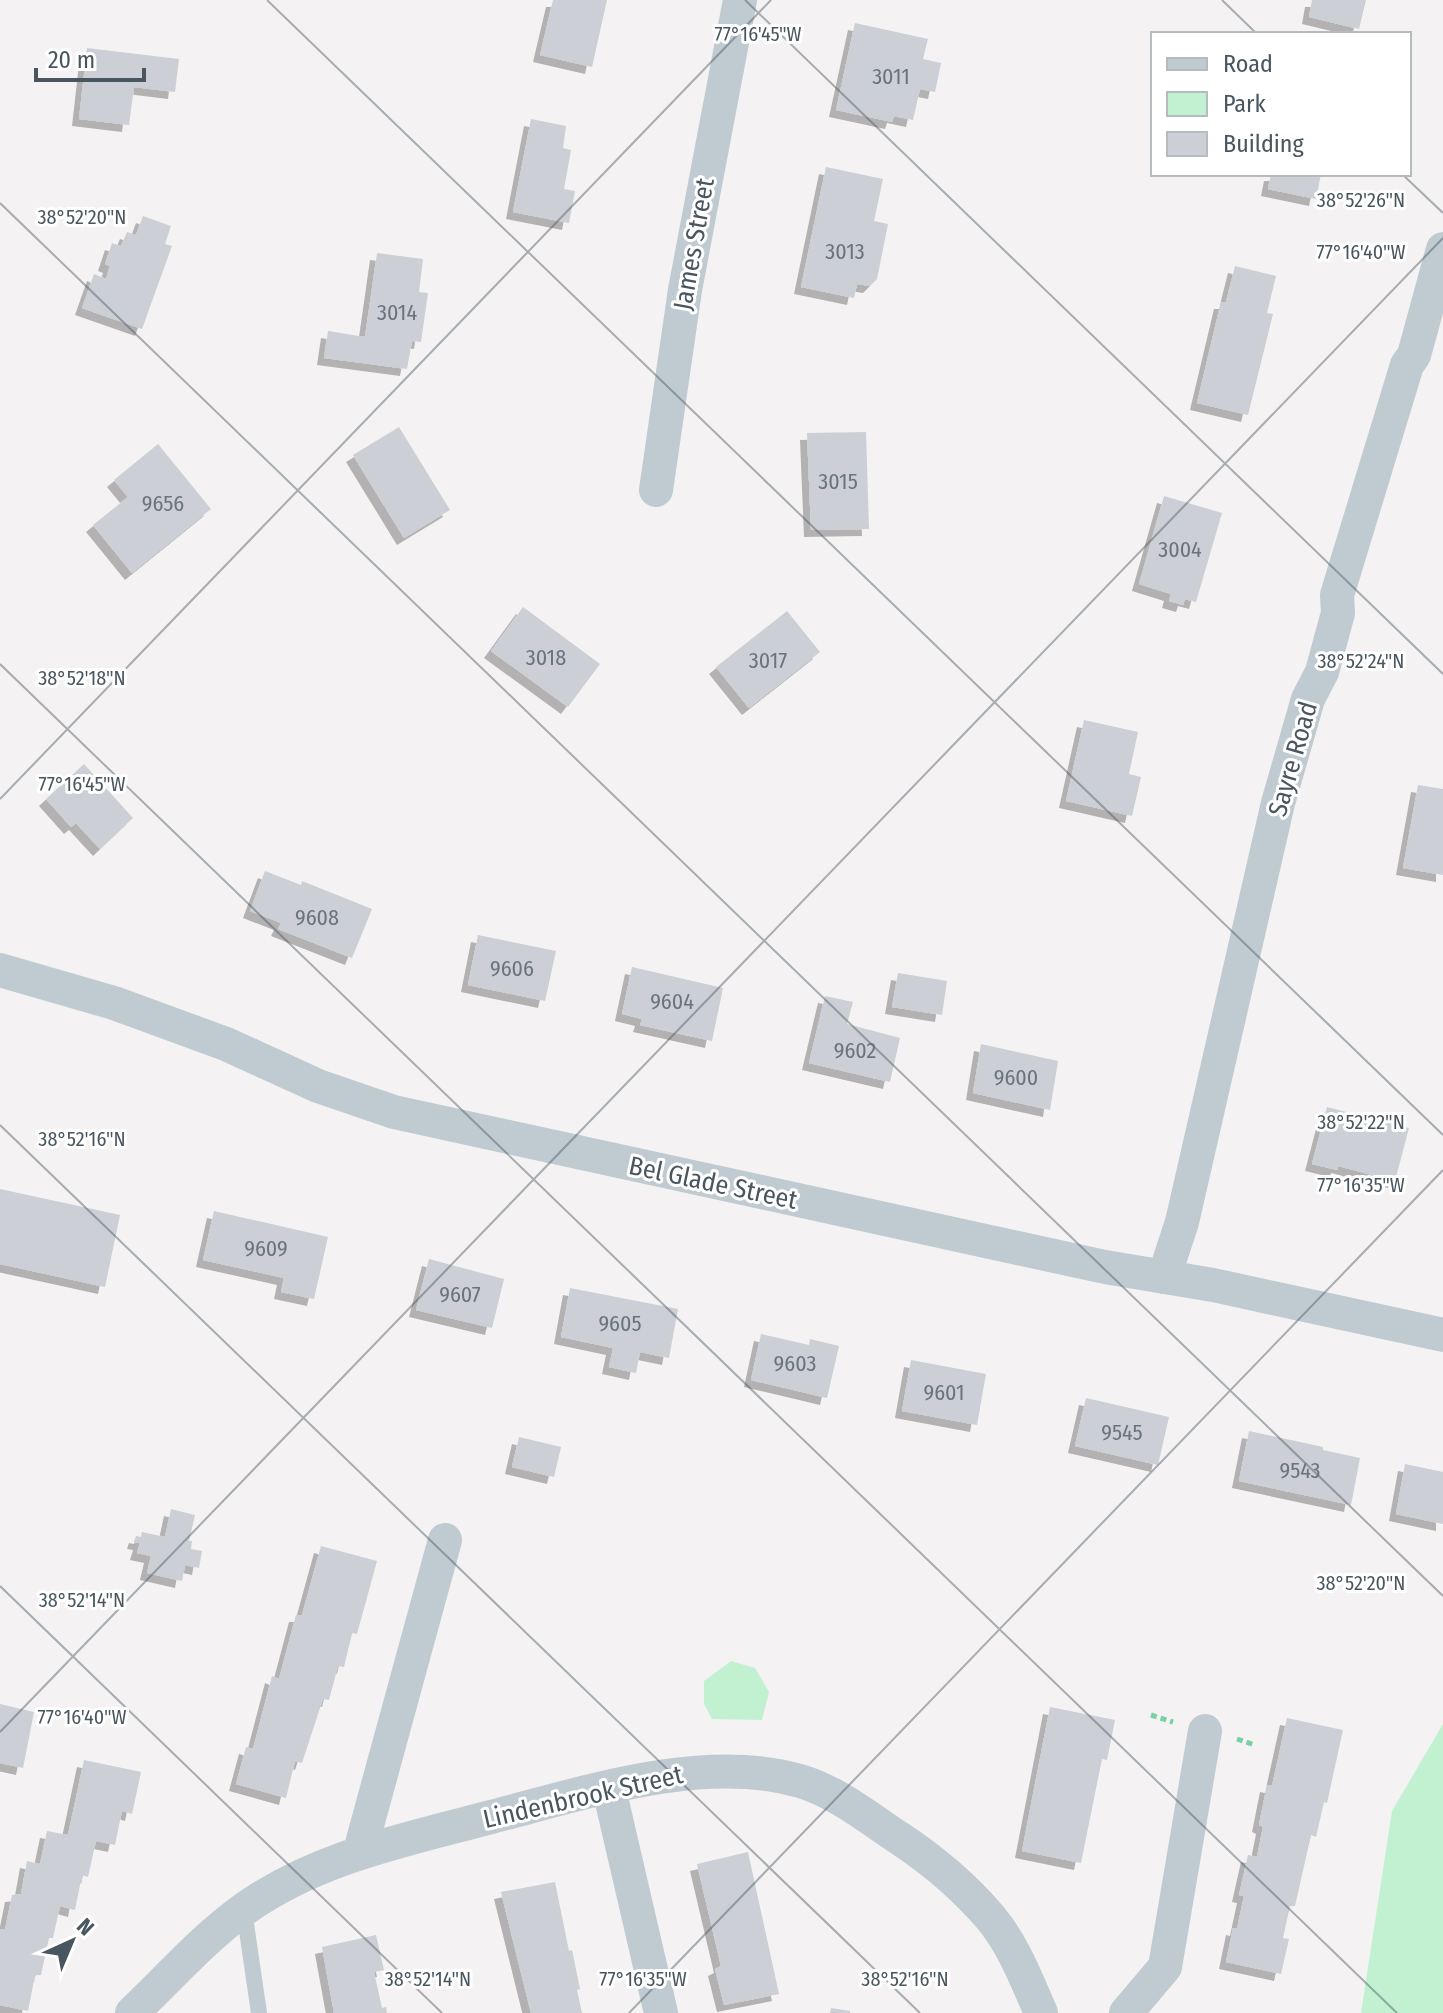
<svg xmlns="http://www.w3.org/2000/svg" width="1443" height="2013" viewBox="0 0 1443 2013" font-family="'Fira Sans Condensed',sans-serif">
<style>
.green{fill:#c2f1d2}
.building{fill:#cccfd5;filter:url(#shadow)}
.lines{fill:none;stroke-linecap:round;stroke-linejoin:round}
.path{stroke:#79d0a2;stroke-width:5;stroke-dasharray:6 4;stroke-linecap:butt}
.service{stroke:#c0cad1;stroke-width:16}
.minor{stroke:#c0cad1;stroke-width:34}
.ticks{fill:none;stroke:#495660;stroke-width:2;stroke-opacity:0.45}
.labels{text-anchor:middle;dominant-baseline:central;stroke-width:6;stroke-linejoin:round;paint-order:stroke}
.number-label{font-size:22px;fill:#6a747d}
.street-label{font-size:26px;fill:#495660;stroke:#fff}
.ticks-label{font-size:20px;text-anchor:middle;fill:#495660;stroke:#fff;stroke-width:6;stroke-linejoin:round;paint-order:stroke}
</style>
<defs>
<filter id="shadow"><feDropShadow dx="-7" dy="7" stdDeviation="0" flood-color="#0004"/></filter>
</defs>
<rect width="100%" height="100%" fill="#f4f2f2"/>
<!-- green -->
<path class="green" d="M731,1661L755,1668L769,1692L762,1720L712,1719L704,1704V1681Z
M1443,1724V2013H1361L1392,1811Z"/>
<!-- building -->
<path class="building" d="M553,0H607L592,67L540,55Z
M1312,0H1366L1359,29L1309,17Z
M855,23L928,39L923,59L941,63L935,92L920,89L913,120L894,116L892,122L836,110Z
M87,48L179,59L175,92L134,87L129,125L79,119Z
M531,119L566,126L563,148L571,150L564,189L575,191L569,223L513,212Z
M826,167L883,179L874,221L888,224L877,279L870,286L857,284L854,298L801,287Z
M1271,174H1321L1316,199L1268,189Z
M143,216L171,226L165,244L172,246L142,329L82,308L94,274L106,279L110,266L105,264L112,243L121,246L127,232L136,235Z
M377,253L423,259L419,292L428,293L421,342L412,341L407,369L324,358L328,331L365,337Z
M1235,266L1276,276L1267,313L1273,314L1248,415L1197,403L1221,302H1226Z
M399,427L450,510L404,538L353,455Z
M866,432L869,529L811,530L807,433Z
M158,444L211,509L132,573L93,525L128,497L114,480Z
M1164,496L1222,513L1196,602L1185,599L1183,605L1169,601L1171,594L1139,584Z
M523,607L600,664L568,707L491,651Z
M787,611L820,652L749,708L716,667Z
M1084,720L1138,732L1129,774L1141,777L1132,816L1066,801Z
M84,764L133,818L100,849L76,823L71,827L46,799Z
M1418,785L1443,789V875L1403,868Z
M265,871L301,885L302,881L372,909L352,958L278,929L281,923L250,911Z
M478,935L556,951L545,1001L468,985Z
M632,967L723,988L712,1041L640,1025L642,1019L622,1014Z
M898,973L947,981L942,1015L892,1007Z
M825,996L853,1002L847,1024L900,1038L890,1082L809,1063Z
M981,1044L1058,1061L1050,1110L973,1093Z
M1327,1107L1409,1128L1395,1181L1338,1166L1337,1170L1312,1164Z
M0,1189L120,1215L105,1287L0,1264Z
M214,1211L328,1237L314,1299L281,1292L284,1278L203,1260Z
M429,1259L504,1279L492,1328L416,1310Z
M570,1288L678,1309L669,1358L640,1352L636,1373L609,1367L613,1348L561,1337Z
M761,1334L809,1345L810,1339L839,1346L827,1398L751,1380Z
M911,1360L986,1374L977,1425L902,1411Z
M1086,1398L1169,1417L1158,1465L1075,1446Z
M1249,1431L1323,1447V1450L1360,1458L1351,1505L1239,1481Z
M519,1437L561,1447L554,1477L512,1467Z
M1405,1464L1443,1472V1524L1396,1514Z
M171,1509L195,1515L189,1541H192L191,1549L202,1551L199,1568L185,1565L182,1581L147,1573L151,1556L137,1553L140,1543L134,1542L136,1536L141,1537L142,1532L165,1537Z
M321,1546L377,1561L357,1634L352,1633L344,1667L338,1666L329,1700L323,1699L302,1763L295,1761L286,1798L236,1784L246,1747L253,1749L272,1676L279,1679L296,1615H302Z
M0,1704L34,1712L23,1768L0,1763Z
M1050,1707L1115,1720L1107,1760L1102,1759L1081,1863L1022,1851Z
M1287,1718L1343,1730L1327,1803L1324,1802L1316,1837L1311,1835L1295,1906H1290L1283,1938L1289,1939L1281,1974L1226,1962L1233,1928L1237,1929L1244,1896L1239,1895L1248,1855L1257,1857L1263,1827L1259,1825L1267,1785L1272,1786Z
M84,1760L141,1772L132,1814L122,1811L115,1845L96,1841L88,1877L82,1875L75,1910L60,1906L53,1938H49L41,1975H35L28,2011L0,2005V1929L5,1930L12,1895L21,1894L27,1861L40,1864L47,1831L68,1835Z
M748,1852L779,1994L724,2005L715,1969L721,1966L697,1864Z
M555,1882L569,1951L572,1950L580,1989L577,1990L582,2013H531L501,1892Z
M376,1935L384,1970L374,1972L382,2008L386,2007L387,2013H334L322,1947Z
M831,2008L850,2011V2013H830Z"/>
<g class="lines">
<!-- path -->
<path class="path" d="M1151,1715L1173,1722
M1237,1739L1255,1745"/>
<!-- service -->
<path class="service" d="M244,1910L259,2013"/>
<!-- minor -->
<path class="minor" d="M656,490L685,290L740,0
M0,970L114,1003L226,1044L318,1086L394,1112L1105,1267L1213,1285L1443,1335
M1164,1277L1182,1222L1278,803L1308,699L1322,672L1338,613L1337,595L1407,365L1414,355L1443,249
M609,1789L661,2013
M360,1851L445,1540
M132,2013C168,1979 203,1939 243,1910C317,1857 405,1840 491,1817C585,1793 703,1753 800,1781C837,1792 867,1817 899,1838C931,1859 965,1888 990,1917C1013,1944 1027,1981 1041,2013
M1126,2013L1165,1967L1205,1731"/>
</g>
<!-- ticks -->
<path class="ticks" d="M267,0L1443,1135M745,0L1443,674M1222,0L1257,34M1402,174L1443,213M0,203L1443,1596M0,664L1397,2013M0,799L771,0M0,1125L920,2013M0,1586L442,2013M0,1732L1443,238M629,2013L1443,1170"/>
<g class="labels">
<!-- number labels -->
<g class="number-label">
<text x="891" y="76">3011</text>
<text x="845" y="251">3013</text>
<text x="397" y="312">3014</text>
<text x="838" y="481">3015</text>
<text x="163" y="503">9656</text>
<text x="1180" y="549">3004</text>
<text x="546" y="657">3018</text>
<text x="768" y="660">3017</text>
<text x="317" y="917">9608</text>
<text x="512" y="968">9606</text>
<text x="672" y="1001">9604</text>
<text x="855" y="1050">9602</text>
<text x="1016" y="1077">9600</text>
<text x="266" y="1248">9609</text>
<text x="460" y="1294">9607</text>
<text x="620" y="1323">9605</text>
<text x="795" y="1363">9603</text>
<text x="944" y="1392">9601</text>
<text x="1122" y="1432">9545</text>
<text x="1300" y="1470">9543</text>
</g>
<!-- street labels -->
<g class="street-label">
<text transform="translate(694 244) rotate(-80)">James Street</text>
<text transform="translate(1293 759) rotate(-74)">Sayre Road</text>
<text transform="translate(713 1183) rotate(12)">Bel Glade Street</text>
<text transform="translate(583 1797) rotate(-13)">Lindenbrook Street</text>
</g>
</g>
<g class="ticks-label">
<text x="758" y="41">77°16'45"W</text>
<text x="1361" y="207">38°52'26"N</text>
<text x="82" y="224">38°52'20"N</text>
<text x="1361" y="259">77°16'40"W</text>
<text x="1361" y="668">38°52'24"N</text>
<text x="82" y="685">38°52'18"N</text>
<text x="82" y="791">77°16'45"W</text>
<text x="1361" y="1129">38°52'22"N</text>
<text x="82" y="1146">38°52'16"N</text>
<text x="1361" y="1192">77°16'35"W</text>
<text x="1361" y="1590">38°52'20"N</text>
<text x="82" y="1607">38°52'14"N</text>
<text x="82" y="1724">77°16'40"W</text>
<text x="643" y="1986">77°16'35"W</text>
<text x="428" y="1986">38°52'14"N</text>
<text x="905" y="1986">38°52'16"N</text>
</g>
<!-- legend -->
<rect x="1151" y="32" width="260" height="144" fill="#ffffff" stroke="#b6bbbf" stroke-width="2"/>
<rect x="1167" y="58" width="40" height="12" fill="#c0cad1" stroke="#b6bbbf" stroke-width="2"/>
<text x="1223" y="72" font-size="24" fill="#495660">Road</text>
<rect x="1167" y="92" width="40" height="24" fill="#c2f1d2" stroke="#b6bbbf" stroke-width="2"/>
<text x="1223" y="112" font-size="24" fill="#495660">Park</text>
<rect x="1167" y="132" width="40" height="24" fill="#cccfd5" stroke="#b6bbbf" stroke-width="2"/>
<text x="1223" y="152" font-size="24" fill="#495660">Building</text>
<!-- north arrow -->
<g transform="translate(72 1941) rotate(44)" stroke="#ffffff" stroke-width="6" paint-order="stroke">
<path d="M0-6L14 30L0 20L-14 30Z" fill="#495660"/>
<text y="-12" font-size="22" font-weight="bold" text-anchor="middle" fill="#495660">N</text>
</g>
<!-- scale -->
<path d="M36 68v12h108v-12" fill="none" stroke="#495660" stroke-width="4"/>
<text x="48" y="68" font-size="24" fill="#495660" stroke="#ffffff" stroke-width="6" paint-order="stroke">20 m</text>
</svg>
